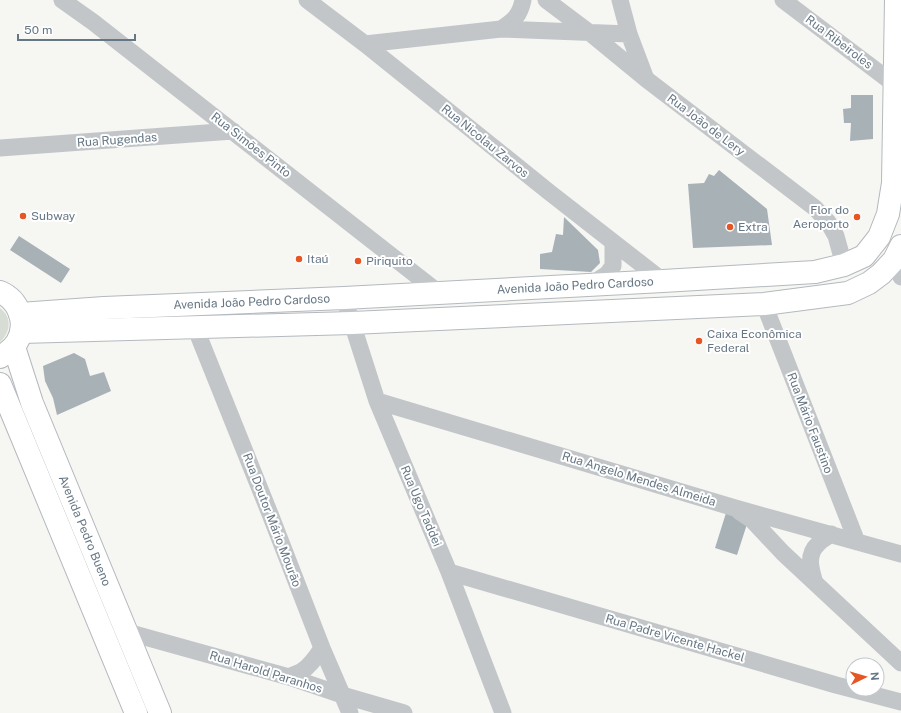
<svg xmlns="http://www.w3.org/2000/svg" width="901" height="713" viewBox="0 0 901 713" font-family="'Public Sans',sans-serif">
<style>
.green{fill:#d7ddd4}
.building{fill:#a8b1b6}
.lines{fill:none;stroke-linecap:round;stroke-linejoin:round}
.secondary-casing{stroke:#b4b9be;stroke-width:24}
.minor{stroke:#c2c6c9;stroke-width:17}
.secondary{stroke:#fff;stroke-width:22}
.poi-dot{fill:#e55624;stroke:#fff;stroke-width:1.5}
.labels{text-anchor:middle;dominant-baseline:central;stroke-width:4;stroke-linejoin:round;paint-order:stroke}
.street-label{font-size:12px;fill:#657684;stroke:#fff}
.poi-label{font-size:12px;fill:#657684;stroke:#fff;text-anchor:start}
</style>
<rect width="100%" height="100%" fill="#f6f6f3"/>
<!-- green -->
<path class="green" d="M0,308C12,317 11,332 0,342Z"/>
<!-- building -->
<path class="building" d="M851,95H873V139L850,141L851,123H844L843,109L851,108Z
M719,170L767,209L772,245L693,248L688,184L704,183L709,174L714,176Z
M564,217L598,250L600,263L591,272L540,269V254L552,252L556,234L563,235Z
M19,236L70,269L61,283L10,250Z
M74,353L85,359L90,376L104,372L111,391L57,415L53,398L45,381L43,366Z
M726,513L748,521L737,555L715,548Z"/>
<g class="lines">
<defs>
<g id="secondary">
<path d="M0,292C19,300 28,324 17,342C13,349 7,353 0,357"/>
<path id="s1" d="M20,314L104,308L344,298L663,281L815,272L844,265L864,256L879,237L888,214L893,183L896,0"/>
<path d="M21,332L352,323L764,304L848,293L869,283L881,274L894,260L901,246"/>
<path id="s2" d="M14,347L32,403L160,713"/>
<path d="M0,384L136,713"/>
</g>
</defs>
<!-- secondary casing -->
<use href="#secondary" class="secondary-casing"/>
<!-- minor -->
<path class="minor" d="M62,0L93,22L439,293
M307,0L365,44L549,192L663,281
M546,0L590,33L646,79L815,208L828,222L836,236L844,265
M620,0L629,34L646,79
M783,0L894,84
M501,29C514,21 520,15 523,0
M365,44L501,29L629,34
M0,148L233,131
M894,260L901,277
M592,284L607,274L613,266V242
M344,298L377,401L449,572L503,713
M764,304L857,542
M195,327L270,514L322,648L350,713
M377,401L735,508L901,554
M740,512L752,520L783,553L901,663
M449,572L836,685L901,702
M815,583C811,570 806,555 818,544C821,540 827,537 831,534
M127,632L289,677L342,695L404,713
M289,677C293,675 298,673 302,671C310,666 317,656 322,648"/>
<!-- secondary -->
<use href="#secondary" class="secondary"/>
</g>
<!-- markers -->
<g class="poi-dot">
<circle cx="23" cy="216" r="4"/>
<circle cx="857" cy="217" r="4"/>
<circle cx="730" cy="227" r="4"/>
<circle cx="299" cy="259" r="4"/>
<circle cx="358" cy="261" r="4"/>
<circle cx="699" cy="341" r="4"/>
</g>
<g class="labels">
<!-- street labels -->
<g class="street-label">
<text transform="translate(839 42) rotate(37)">Rua Ribeiroles</text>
<text transform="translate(706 125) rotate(37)">Rua João de Lery</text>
<text transform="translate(117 140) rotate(-4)">Rua Rugendas</text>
<text transform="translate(485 141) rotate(39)">Rua Nicolau Zarvos</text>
<text transform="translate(251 145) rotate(38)">Rua Simões Pinto</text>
<text stroke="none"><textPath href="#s1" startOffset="556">Avenida João Pedro Cardoso</textPath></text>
<text stroke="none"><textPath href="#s1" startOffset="232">Avenida João Pedro Cardoso</textPath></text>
<text transform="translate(810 423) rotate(69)">Rua Mário Faustino</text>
<text transform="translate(639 479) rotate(17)">Rua Angelo Mendes Almeida</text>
<text transform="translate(421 506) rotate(67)">Rua Ugo Taddei</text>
<text transform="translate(272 520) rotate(69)">Rua Doutor Mário Mourão</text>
<text stroke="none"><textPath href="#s2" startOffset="197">Avenida Pedro Bueno</textPath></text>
<text transform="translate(675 638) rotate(16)">Rua Padre Vicente Hackel</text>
<text transform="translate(266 672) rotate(17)">Rua Harold Paranhos</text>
</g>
<!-- poi labels -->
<g class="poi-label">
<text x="849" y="210" text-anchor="end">Flor do<tspan x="849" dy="14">Aeroporto</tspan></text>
<text x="31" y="216">Subway</text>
<text x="738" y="227">Extra</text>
<text x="307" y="259">Itaú</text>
<text x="366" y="261">Piriquito</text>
<text x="707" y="334">Caixa Econômica<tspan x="707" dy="14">Federal</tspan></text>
</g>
</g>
<!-- north arrow -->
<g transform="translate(865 677) rotate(85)"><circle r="19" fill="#ffffff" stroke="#c1c8ce"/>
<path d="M0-3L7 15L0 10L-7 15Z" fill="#e55624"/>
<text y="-6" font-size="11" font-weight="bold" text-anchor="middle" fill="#657684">N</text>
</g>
<!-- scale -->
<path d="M18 34v6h117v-6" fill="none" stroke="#657684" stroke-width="2"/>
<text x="24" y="34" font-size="12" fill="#657684" stroke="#ffffff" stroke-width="3" paint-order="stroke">50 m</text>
</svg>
